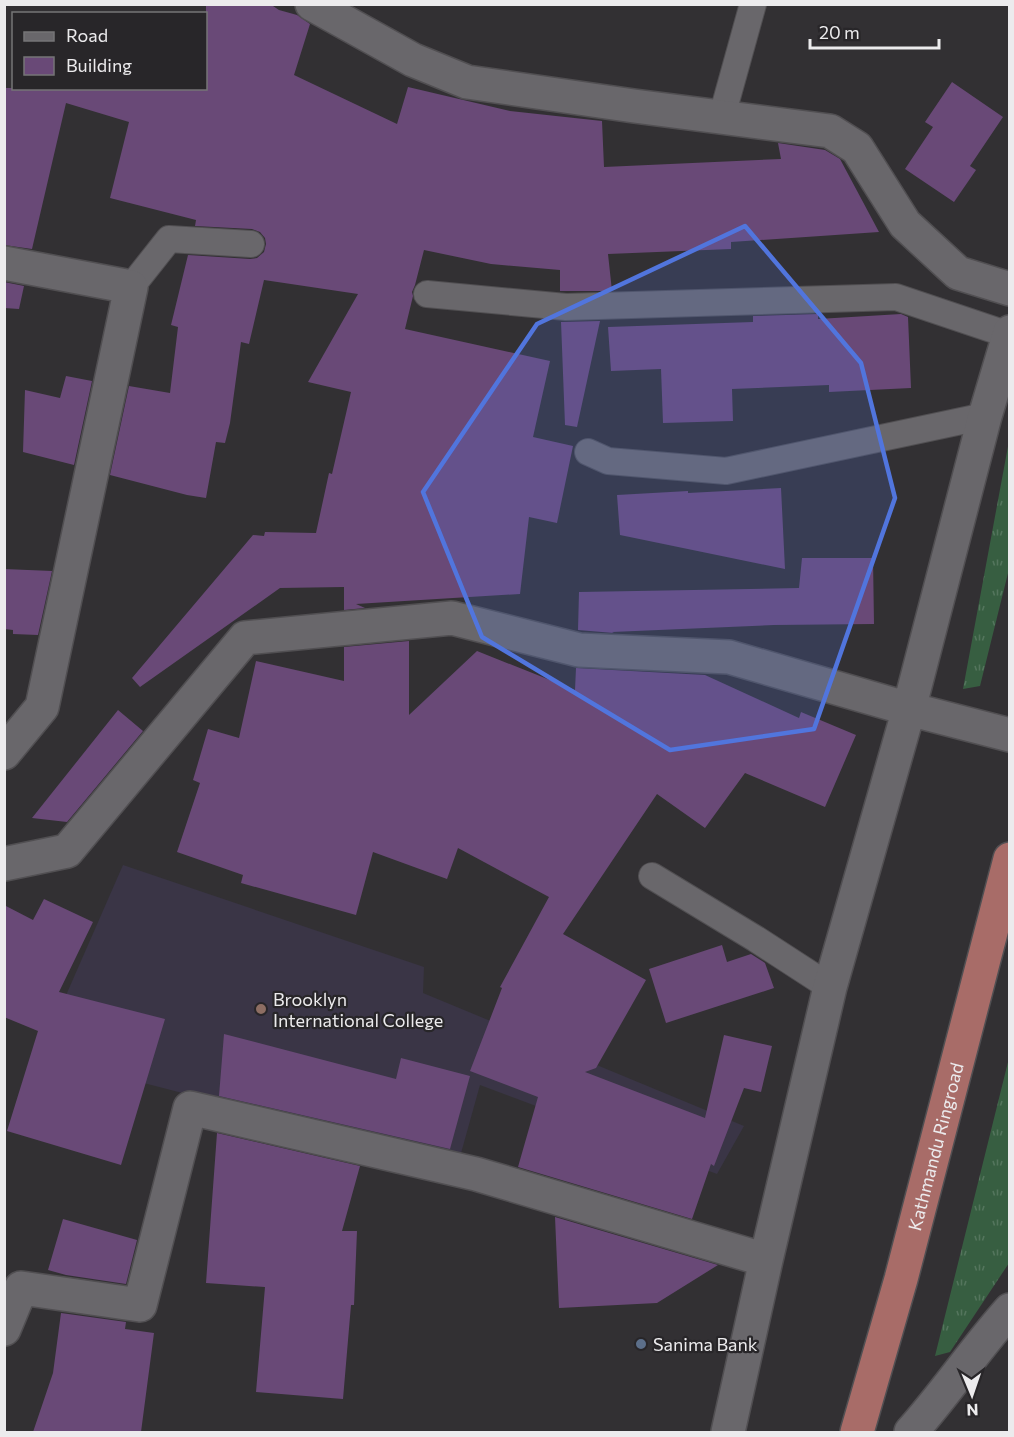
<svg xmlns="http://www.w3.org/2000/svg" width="1014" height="1437" viewBox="0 0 1014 1437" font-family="Commissioner,sans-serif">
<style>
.education{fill:#3a3546}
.grass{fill:url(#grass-tufts)}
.building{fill:#694977}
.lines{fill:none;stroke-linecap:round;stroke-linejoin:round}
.service-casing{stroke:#514f52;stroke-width:28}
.minor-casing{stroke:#514f52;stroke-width:36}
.secondary-casing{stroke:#514f52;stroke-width:36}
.trunk-casing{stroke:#514f52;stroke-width:36}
.service{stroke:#69676b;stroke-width:26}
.minor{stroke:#69676b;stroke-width:33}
.secondary{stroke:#69676b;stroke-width:33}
.trunk{stroke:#a86c68;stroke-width:33}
.marked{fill:#5175dd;fill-opacity:0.2;stroke:#5175dd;stroke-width:4.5;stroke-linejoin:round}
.education-dot{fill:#8d6e63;stroke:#282629;stroke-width:2}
.service-dot{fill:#5c6f8a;stroke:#282629;stroke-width:2}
.labels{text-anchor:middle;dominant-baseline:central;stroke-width:4.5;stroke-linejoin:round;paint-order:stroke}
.poi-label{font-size:18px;fill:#ecebed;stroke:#282629;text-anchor:start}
.street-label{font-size:18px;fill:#ecebed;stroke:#282629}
</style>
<defs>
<pattern id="grass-tufts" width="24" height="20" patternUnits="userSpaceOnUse" patternTransform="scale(1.5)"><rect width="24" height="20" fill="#375e41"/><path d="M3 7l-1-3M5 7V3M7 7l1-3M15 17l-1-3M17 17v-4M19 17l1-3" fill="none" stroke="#54755d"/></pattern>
</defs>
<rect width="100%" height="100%" fill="#323033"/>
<!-- education -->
<path class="education" d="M123,865L424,967L423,993L744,1126L717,1174L480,1085L458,1164L43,1057L53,1025Z"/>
<!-- grass -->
<path class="grass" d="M1009,441V569L980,686L963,689Z
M1009,1058V1263L950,1352L935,1356Z"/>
<!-- building -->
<path class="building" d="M206,4H270L279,10L297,15L310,24L294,75L397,124L408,87L510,111L602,121L604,167L781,159L778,143L825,150L840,159L879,232L731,242V249L608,254L612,291H560V270L491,264L424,250L415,285L412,292L413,296L405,329L550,361L533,437L573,446L557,523L529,517L520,594L356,604L365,608L344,610V587L280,588L140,687L132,678L253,535L264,536L265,532L316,533L329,473L332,474L351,392L308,382L358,294L264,280L249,344L241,342L230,423L225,443L216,442L206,498L187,495L110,475L129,386L170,393L178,327L171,325L188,255L250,259L257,258L264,252L266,244L265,238L260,232L252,229L195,226L196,220L110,198L129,122L66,103L32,249L4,245V88H206Z
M952,82L1003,117L970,166L976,170L954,202L905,169L933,127L925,122Z
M4,282L24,286L19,309L4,308Z
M818,314V319L901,314L908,317L911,388L829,392V385L732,389L733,421L663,423L661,369L611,371L608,327L753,322V316Z
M600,321L577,427L565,425L561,322Z
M66,376L92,381L74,465L23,452L25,390L60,398Z
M781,488L785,569L620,535L617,495L688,491V493Z
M802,558H873L874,624L774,625L612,632L614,633L578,630L579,592L799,588Z
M4,569L52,571L38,635L13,634V630L4,629Z
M409,641V715L477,651L575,690L576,668L705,675L799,718L801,712L856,735L825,807L745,773L705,828L657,794L563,934L646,980L596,1068L585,1072L705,1118L724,1035L772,1046L761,1092L744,1088L714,1166L711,1164L692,1219L518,1167L538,1097L470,1071L502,988L500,987L549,897L458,848L447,879L373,852L356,915L241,883L243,875L177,852L200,783L193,780L208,729L239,738L256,661L344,681V647Z
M118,710L143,731L67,822L32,818Z
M44,899L93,922L59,992L165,1019L121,1165L7,1131L38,1031L4,1017V905L33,920Z
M722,945L727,962L751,954L765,963L774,988L666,1023L649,969Z
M224,1034L396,1079L401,1058L470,1076L450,1149L219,1096Z
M217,1133L360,1166L342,1231H357L354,1305H351L343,1399L256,1392L265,1287L206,1283Z
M555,1217L718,1265L657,1303L559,1308Z
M63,1219L137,1240L126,1284L66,1275L48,1270Z
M61,1313L126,1322L125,1329L154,1333L141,1432H33L53,1373Z"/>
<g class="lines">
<defs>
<path id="service" d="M722,116L753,4
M131,287L169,239L251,244
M427,294L566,307L896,297L1009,335
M588,452L608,461L726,471L985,416
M652,876L756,939L830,987"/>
<path id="minor" d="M312,4L413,60L467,82L634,106L830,131L857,148L905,224L958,273L1010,289
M4,263L131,287L42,707L4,753
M4,864L67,851L245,638L452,618L579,650L729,657L909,709L1010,735
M4,1329L21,1288L140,1305L190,1108L476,1174L766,1260
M728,1432L766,1260L830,987L909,709L985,416L1010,332"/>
<path id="secondary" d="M911,1432C946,1393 975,1349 1010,1310"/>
<g id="trunk">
<path id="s1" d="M857,1432L901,1279L1010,859"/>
</g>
</defs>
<!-- service casing -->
<use href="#service" class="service-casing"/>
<!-- minor casing -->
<use href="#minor" class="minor-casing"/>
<!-- secondary casing -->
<use href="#secondary" class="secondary-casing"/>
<!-- trunk casing -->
<use href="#trunk" class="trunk-casing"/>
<!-- service -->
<use href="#service" class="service"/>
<!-- minor -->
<use href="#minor" class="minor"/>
<!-- secondary -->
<use href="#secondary" class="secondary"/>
<!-- trunk -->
<use href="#trunk" class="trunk"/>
</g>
<!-- marked area -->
<path class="marked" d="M745,226L861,363L895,498L814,729L670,750L482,637L423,492L537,324Z"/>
<!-- markers -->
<circle class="education-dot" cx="261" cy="1009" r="6"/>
<circle class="service-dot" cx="641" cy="1344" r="6"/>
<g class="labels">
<!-- poi labels -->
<g class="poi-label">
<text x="273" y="999">Brooklyn<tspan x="273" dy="21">International College</tspan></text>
<text x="653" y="1344">Sanima Bank</text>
</g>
<!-- street labels -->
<g class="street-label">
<text stroke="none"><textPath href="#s1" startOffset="296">Kathmandu Ringroad</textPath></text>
</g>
</g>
<!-- border -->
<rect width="1014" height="1437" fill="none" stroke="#ecebed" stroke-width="12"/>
<!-- legend -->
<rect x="12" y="12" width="195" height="78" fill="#282629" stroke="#767577" stroke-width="1.5"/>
<rect x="24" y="32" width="30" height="9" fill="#69676b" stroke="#767577" stroke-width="1.5"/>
<text x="66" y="42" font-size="18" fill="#ecebed">Road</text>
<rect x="24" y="57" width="30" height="18" fill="#694977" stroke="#767577" stroke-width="1.5"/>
<text x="66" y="72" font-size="18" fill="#ecebed">Building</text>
<!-- north arrow -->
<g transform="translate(972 1395) rotate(178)" stroke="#282629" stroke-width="4.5" paint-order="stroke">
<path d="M0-4.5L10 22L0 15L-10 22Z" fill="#ecebed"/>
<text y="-9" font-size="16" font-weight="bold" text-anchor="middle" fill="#ecebed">N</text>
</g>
<!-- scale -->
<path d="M810 39v9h129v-9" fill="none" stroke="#ecebed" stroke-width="3"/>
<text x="819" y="39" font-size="18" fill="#ecebed" stroke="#282629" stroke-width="4.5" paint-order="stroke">20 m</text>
</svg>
